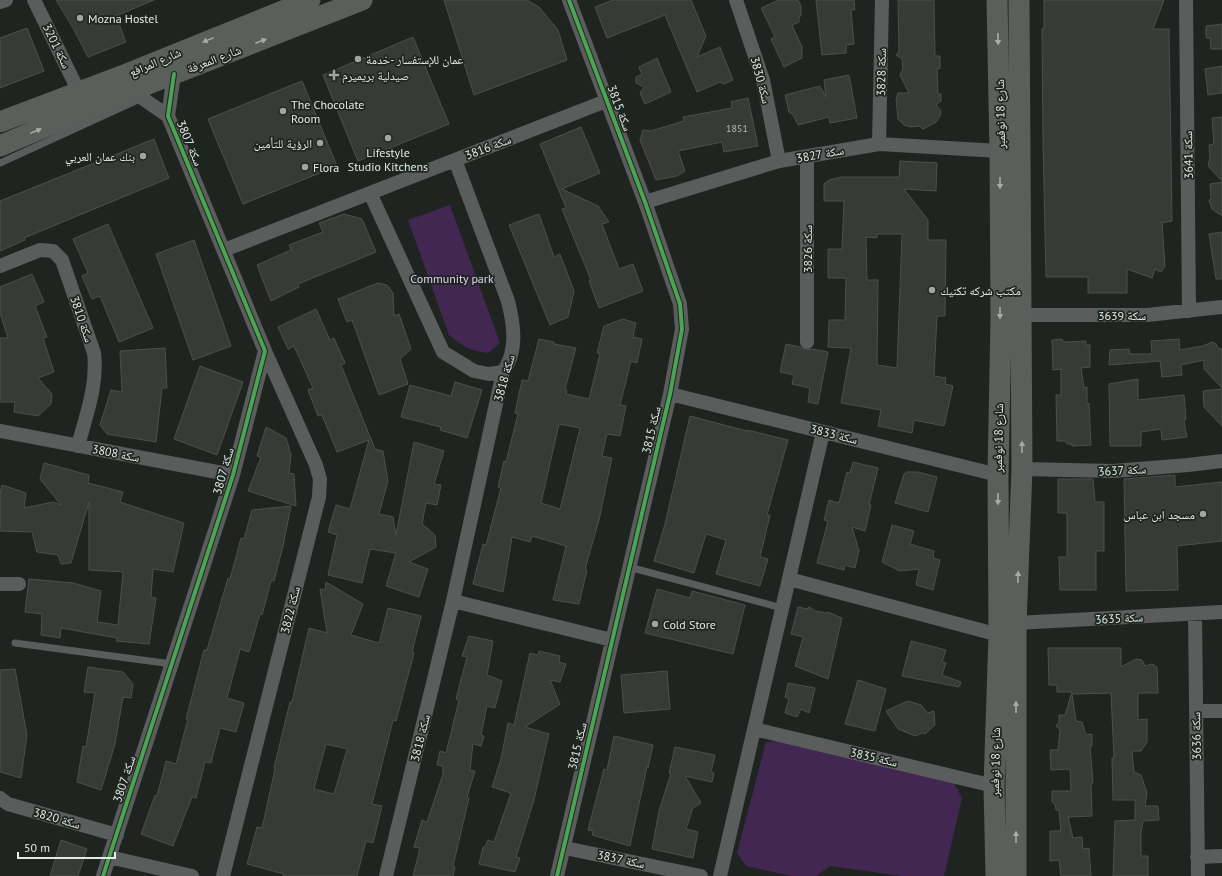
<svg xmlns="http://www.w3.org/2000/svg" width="1222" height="876" viewBox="0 0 1222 876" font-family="'PT Sans','Noto Naskh Arabic',sans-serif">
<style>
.green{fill:#412751}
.building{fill:#363b38;stroke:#4c504d;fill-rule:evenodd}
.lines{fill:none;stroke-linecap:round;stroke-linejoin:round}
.lane{stroke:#5b5d5c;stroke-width:7}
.street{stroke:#5b5d5c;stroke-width:14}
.primary{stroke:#5a5f5c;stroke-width:21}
.cycleway-casing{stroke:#1d2620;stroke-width:6}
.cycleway{stroke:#4ca352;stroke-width:4}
.oneway{fill:#a6aba7}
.poi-dot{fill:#9fa5a0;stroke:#1d2620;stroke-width:1.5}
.labels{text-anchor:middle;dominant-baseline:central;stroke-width:3.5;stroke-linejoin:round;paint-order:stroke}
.number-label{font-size:10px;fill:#b8beba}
.poi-label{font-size:12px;fill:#e4eae5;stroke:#1d2620;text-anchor:start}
.street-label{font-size:12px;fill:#e4eae5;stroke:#1d2620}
.park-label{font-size:12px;fill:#e5cef6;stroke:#1d2620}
</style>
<rect width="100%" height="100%" fill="#1f2421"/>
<!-- green -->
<path class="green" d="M450,205L500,343L488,353C471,351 462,346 449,335L408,220Z
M778,741L954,783L962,798L944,876H901L830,866L816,876H791L746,866L737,853L766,742Z"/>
<!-- building -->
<path class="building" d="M56,0H154L116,16L126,42L88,57L72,26Z
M444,0H527L539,7L558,30L567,60L474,95Z
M613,0H691L706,36L697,57L720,47L733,80L724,84L720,82L697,92L665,15L607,38L595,7Z
M779,0H798L801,6V16H799V22L792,25L802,47V58L784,67L771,39L775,37L761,8Z
M816,0H854L855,10H851L854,44L846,45V53L822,55Z
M898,0H934L935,56H940V69L937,68L938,94H941V101L936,105L941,111L940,116L936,122L923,129L919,126L911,127L904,125L898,119L896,98L898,93H909L900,75L903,69L902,59L896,55L899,52Z
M1044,0H1164L1153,29H1169L1172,221L1162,223L1165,266L1161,272L1155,269L1152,278L1127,269V293H1088V277H1046L1043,142L1042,29H1044Z
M1222,24V49H1211L1210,38H1206V26Z
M27,28L44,71L0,88V38Z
M413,37L449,124L358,161L323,75Z
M657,58L671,92L645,104L640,93L644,87L636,83V77L642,74L639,67Z
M1222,66V93L1208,95L1205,69Z
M849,75L857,118L830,123L829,117L798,125L793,115L789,112L785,95L820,86L826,97L824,80Z
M302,81L337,166L243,204L208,119Z
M748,98L758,146L724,152L722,142L678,151L685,171L677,176L656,180L640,140L643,130L651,131L684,121L683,117L732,108L731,102Z
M1222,117V181L1208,166L1210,158L1209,145L1214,144L1212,118Z
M581,127L600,173L562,189L598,206L609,222L602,224L619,269L633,264L643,291L599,308L589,281L591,280L562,209L566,208L540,144Z
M154,139L169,178L24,238L25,240L0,251V201Z
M900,161L937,163L936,191L904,189L928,220V240H946L945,316H937L934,376L946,378L945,384L953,386L944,426L914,420L912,433L878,426L881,410L841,403L851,348L828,347L829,320H845L846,278H828V249H842L844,201H824V184L829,180L841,177H899ZM877,234H902L897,368L877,365L878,280H867L866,237L877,238Z
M1222,182V216L1212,209L1209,200L1211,199L1210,184Z
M344,214L362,219L376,252L298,284L299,287L271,301L257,265L291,250L289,245L323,232L319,223Z
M539,214L554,257L560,254L574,291L568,317L550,325L509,225Z
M108,224L153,328L119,342L100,296L92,299L82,276L88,273L73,239Z
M1222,232V279H1216L1209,234Z
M194,240L231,346L193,360L156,254Z
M32,274L44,302L35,306L47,337L43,338L54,372L38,378L52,394L51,404L38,416L14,412L15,402H0V338H8L0,313V287Z
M378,283L387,285L393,293L394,316L399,314L411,349L400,359L408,384L379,395L352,320L347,322L338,299Z
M316,309L330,340L334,338L345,363L341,365L375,449L383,451L388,481L379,514L393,517L396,535L414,442L444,451L434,484L441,485L437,505L426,503L422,524L435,535L436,547L409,562L428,569L419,597L386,586L396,553L370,549L362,583L328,575L337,535L328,532L336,505L350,509L369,440L337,452L322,415L318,416L308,390L313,388L294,346L288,349L278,327Z
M623,319L636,323L633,337L642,339L637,363L631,361L620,405L626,406L620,436L607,434L602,456L612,458L599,520L585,569L587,570L579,604L553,600L566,546L532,536L530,542L512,537L503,592L473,584L483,544L486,545L501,488L498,487L504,461L506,462L518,414L515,413L522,380L528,381L539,339L554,342V344L576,348L565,389L567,390L566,394L589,399L600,354L597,353L604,326ZM559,424L580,428L560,509L541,503Z
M1062,339L1063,342L1086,341V345H1090V367L1081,368L1084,388L1087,387V405L1089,403L1091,445L1072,446V444H1067L1066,441H1057L1056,395H1061V369L1053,370L1052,340Z
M1179,339L1180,350L1203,346L1212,342L1216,344L1218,348L1222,349V388L1204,369V360L1181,365L1182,375L1162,377L1160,361L1109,365L1110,350L1129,349L1130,354H1152L1151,341Z
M786,344L800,347L807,350L812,349L828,352L818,404L808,402L810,388L792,384L794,375L780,372Z
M165,348L167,388H162L156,442L107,434L100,425L111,390L122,392L120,351Z
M200,366L243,382L217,455L174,439Z
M1138,379V400L1184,395L1186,419L1184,421L1187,437L1162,440L1161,429L1141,432V446H1110L1109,384Z
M455,382L482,390L467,438L440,430L441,427L401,417L410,385L451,396Z
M1222,389V426L1204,407L1203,391Z
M690,416L747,431V430L788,440L767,515H770L760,557L768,559L760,586L716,574L726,540L706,534L694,573L654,561L665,524Z
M266,427L286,438L291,455L289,473L294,474L296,506L248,491L261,457L257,456Z
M853,462L878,468L869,505H871L865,531L852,527L859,551L855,568L845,565L844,570L817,563L828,521L824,520L829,500L839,503L847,472L850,473Z
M44,463L89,475L88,483L123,492L120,502L184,523L173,572L153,569L151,597L156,598L149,644L116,641L117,638L61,628L60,638L41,635L42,614L25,612L29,579L73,583L101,591L97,622L118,625L123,572L89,570V502L71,563L61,564L58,555L37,552L32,532L0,531V494L2,485L26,493L24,508L53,502L61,505L40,479Z
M907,472H918L937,477L928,512L895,503L904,474Z
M1175,475V487L1222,482V541L1177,546L1178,590L1126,591L1124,479Z
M1058,479H1093L1095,502H1104V551H1096V590H1060L1059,557H1067V513H1058Z
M291,506L283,546L274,581H271L262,615L260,614L249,652L240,649L227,698L244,703L236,732L220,728L211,763L205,762L196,798L192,797L173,846L141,834L155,795L157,796L166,761L176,764L188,719H186L204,650H207L228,578L230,579L241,538L244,539L252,510Z
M892,525L914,531L910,544L934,551L933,558L940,560L933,590L916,585L919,569L900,571L882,562Z
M326,582L363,604L351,635L379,643L388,608L421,616L412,652L414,653L396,721L393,720L372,804L382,806L373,843L366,841L357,876H283L284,874L247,864L257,827L262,828L275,769L274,768L290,702H292L309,628L327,633L320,589L325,590ZM326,744L347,749L334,794L314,789Z
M657,589L690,598L692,591L745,605L733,654L645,633Z
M798,607L807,609L809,607L815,611L826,613L828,612L842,618L828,679L795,666L803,637L791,634Z
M469,636L493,641L487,675L502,681L495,708L487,706L481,735L484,736L481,746L473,744L470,770L475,771L467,797L469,798L453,866L455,867L453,876H413L420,848L414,847L422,820L427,822L443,774V766L437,765L440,751L446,753L459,700L456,699L467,657L462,656Z
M911,641L946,650L942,662L946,663L942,675L961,682L959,687L902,676Z
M1048,648H1121V667L1136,659L1142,660L1145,666L1152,664L1157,667L1158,693H1138V720L1147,719V742L1141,751H1132L1134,772L1141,775L1147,793L1145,806H1158L1159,820L1143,821L1141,833V856H1148V876H1113L1115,821L1135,820V800H1113L1112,758H1114L1111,693L1072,694L1076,721L1082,722L1086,735L1092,734V746H1090L1093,783H1091L1092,816L1068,817L1073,838L1082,837L1083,849L1089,848L1091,876H1061L1059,860L1050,861V831H1061L1059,810H1056L1055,804L1052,802V791H1071L1070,769L1051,770L1050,750H1058L1060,730L1056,726L1059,722V715H1065L1072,692H1057V685H1049Z
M539,651L560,656L559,662L566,664L560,682L550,680L560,704L525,727L549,734L534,800L516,857L520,858L515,872L479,864L483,847H485L488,840L494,842L511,793L492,787L501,759L508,723L514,725L530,653L538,655Z
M88,667L123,672L133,684L131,698L123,697L115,744L101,790L77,782L83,746L86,747L95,693L84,692Z
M15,669L27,735L21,778L0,772V670Z
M667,671L670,709L624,713L621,675Z
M858,680L886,689L875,731L845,724Z
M788,683L815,688L809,713L801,709L797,717L785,713L789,699L785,697Z
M908,701L921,705L928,713L934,711L935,725L925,734L923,733L915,736L898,729L886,711Z
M614,736L653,745L648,768L647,767L630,846L592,835L593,831L588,830L604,769L607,770Z
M675,747L715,755L711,772L714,773L712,782L685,776L701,803L693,808L686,829L698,832L693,858L652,849L659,811L671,773H669Z
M61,840L87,849L78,876H50Z"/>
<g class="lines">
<!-- lane -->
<path class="lane" d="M0,163L142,98
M629,567L782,608
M15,643L172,664"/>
<!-- street -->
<path class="street" d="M34,0L79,92
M736,0L763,80L779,161
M1186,0L1189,311
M0,2L6,0
M132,91L168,116
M879,144L882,0
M807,157V342
M370,193L443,352L474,371L489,374L503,372
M645,202L779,161L879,144L1000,151
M224,250L606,101
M0,266L40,250L53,251L62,260L94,353C98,385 86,415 78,446
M1021,315H1147L1222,307
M670,394L998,475
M0,431L233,475
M1022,469L1113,471L1188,465L1222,461
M789,579L999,635
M0,584H19
M453,601L612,640
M1195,614L1198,876
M1016,623L1222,612
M1196,711H1222
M754,729L994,786
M0,798L8,804L117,835
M565,848L701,876
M109,857L192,876
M1197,857L1222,856
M103,876L233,475L265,351L168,116L174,74
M223,876L319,497L320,479L316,465L265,351
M386,876L453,601L503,372C518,351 514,325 508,301L455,160
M557,876L670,394L682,329L680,304L645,202L569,0
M720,876L823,432"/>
<!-- primary -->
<path class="primary" d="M0,122L124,75L310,0
M0,146L120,95L362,0
M996,876L994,786L999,635L998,475L1001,317L1000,151L997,0
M1016,876V623L1022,469L1019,0"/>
<defs>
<path id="cycleway" d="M103,876L233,475L265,351L168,116L174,74
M557,876L670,394L682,329L680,304L645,202L569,0"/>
</defs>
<!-- cycleway casing -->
<use href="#cycleway" class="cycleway-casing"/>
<!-- cycleway -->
<use href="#cycleway" class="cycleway"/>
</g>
<!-- one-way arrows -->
<defs><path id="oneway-solid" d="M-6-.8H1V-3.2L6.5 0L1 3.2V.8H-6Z"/></defs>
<g class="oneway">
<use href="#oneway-solid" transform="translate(998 39) rotate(89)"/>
<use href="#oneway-solid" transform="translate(208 40) rotate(158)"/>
<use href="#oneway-solid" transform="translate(261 41) rotate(-21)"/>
<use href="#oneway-solid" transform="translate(36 131) rotate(-23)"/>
<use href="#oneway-solid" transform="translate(1000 183) rotate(90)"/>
<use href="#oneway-solid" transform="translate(1000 313) rotate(90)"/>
<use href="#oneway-solid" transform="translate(1022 447) rotate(-90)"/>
<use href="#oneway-solid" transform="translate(998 499) rotate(90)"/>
<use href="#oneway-solid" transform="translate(1018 577) rotate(-88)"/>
<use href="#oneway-solid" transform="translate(1016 707) rotate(-90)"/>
<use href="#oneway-solid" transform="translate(1016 837) rotate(-90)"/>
</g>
<!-- markers -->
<g class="poi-dot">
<circle cx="80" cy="18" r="4"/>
<circle cx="358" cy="59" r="4"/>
<path d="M332 69h4v4h4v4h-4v4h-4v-4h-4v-4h4z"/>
<circle cx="283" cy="111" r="4"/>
<circle cx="388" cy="138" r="4"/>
<circle cx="320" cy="143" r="4"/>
<circle cx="143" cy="156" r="4"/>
<circle cx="305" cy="167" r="4"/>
<circle cx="932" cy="290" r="4"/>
<circle cx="1203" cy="514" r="4"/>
<circle cx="655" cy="624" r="4"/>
</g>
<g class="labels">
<!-- number labels -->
<g class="number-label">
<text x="737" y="128">1851</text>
</g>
<!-- poi labels -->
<g class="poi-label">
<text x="88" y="18">Mozna Hostel</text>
<text x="366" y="59">عمان للإستفسار -خدمة</text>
<text x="342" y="75">صيدلية بريميرم</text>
<text x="291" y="104">The Chocolate<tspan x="291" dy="14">Room</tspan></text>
<text x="312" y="143" text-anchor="end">الرؤية للتأمين</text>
<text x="388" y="152" text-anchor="middle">Lifestyle<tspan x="388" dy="14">Studio Kitchens</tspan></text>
<text x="135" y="156" text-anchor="end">بنك عمان العربي</text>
<text x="313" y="167">Flora</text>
<text x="940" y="290">مكتب شركه تكنيك</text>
<text x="1195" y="514" text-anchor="end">مسجد ابن عباس</text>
<text x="663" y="624">Cold Store</text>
</g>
<!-- street labels -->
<g class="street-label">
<text transform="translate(57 46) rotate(64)">سكة 3201</text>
<text transform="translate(214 59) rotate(-21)">شارع المعرفة</text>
<text transform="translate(155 62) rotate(-23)">شارع المرافع</text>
<text transform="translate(881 72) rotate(-89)">سكة 3828</text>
<text transform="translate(761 80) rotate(75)">سكة 3830</text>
<text transform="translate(620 108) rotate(69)">سكة 3815</text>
<text transform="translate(1000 114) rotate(-91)">شارع 18 نوفمبر</text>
<text transform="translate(190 143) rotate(67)">سكة 3807</text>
<text transform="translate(488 147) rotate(-21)">سكة 3816</text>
<text transform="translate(820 154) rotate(-10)">سكة 3827</text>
<text transform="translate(1188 155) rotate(-91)">سكة 3641</text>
<text transform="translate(807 249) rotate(-90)">سكة 3826</text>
<text x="1122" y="315">سكة 3639</text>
<text transform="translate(82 319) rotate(71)">سكة 3810</text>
<text transform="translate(504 378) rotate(-74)">سكة 3818</text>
<text transform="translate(651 430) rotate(-77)">سكة 3815</text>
<text transform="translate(834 434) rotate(14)">سكة 3833</text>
<text transform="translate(998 438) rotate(-89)">شارع 18 نوفمبر</text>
<text transform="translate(116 453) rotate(11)">سكة 3808</text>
<text transform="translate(1122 470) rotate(-3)">سكة 3637</text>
<text transform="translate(223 471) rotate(-74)">سكة 3807</text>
<text transform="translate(290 610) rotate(-76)">سكة 3822</text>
<text transform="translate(1119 618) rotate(-3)">سكة 3635</text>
<text transform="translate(1196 736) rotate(-91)">سكة 3636</text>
<text transform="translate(420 738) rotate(-76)">سكة 3818</text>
<text transform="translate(577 746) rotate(-77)">سكة 3815</text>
<text transform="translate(874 757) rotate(13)">سكة 3835</text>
<text transform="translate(995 762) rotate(-89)">شارع 18 نوفمبر</text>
<text transform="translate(124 779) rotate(-72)">سكة 3807</text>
<text transform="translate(57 818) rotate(16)">سكة 3820</text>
<text transform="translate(621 859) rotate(12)">سكة 3837</text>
</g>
<!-- park labels -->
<g class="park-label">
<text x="452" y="278">Community park</text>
</g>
</g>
<!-- scale -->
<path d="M18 852v6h97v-6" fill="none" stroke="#e4eae5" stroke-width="2"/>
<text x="24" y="852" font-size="12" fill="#e4eae5" stroke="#1d2620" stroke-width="3" paint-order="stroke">50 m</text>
</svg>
